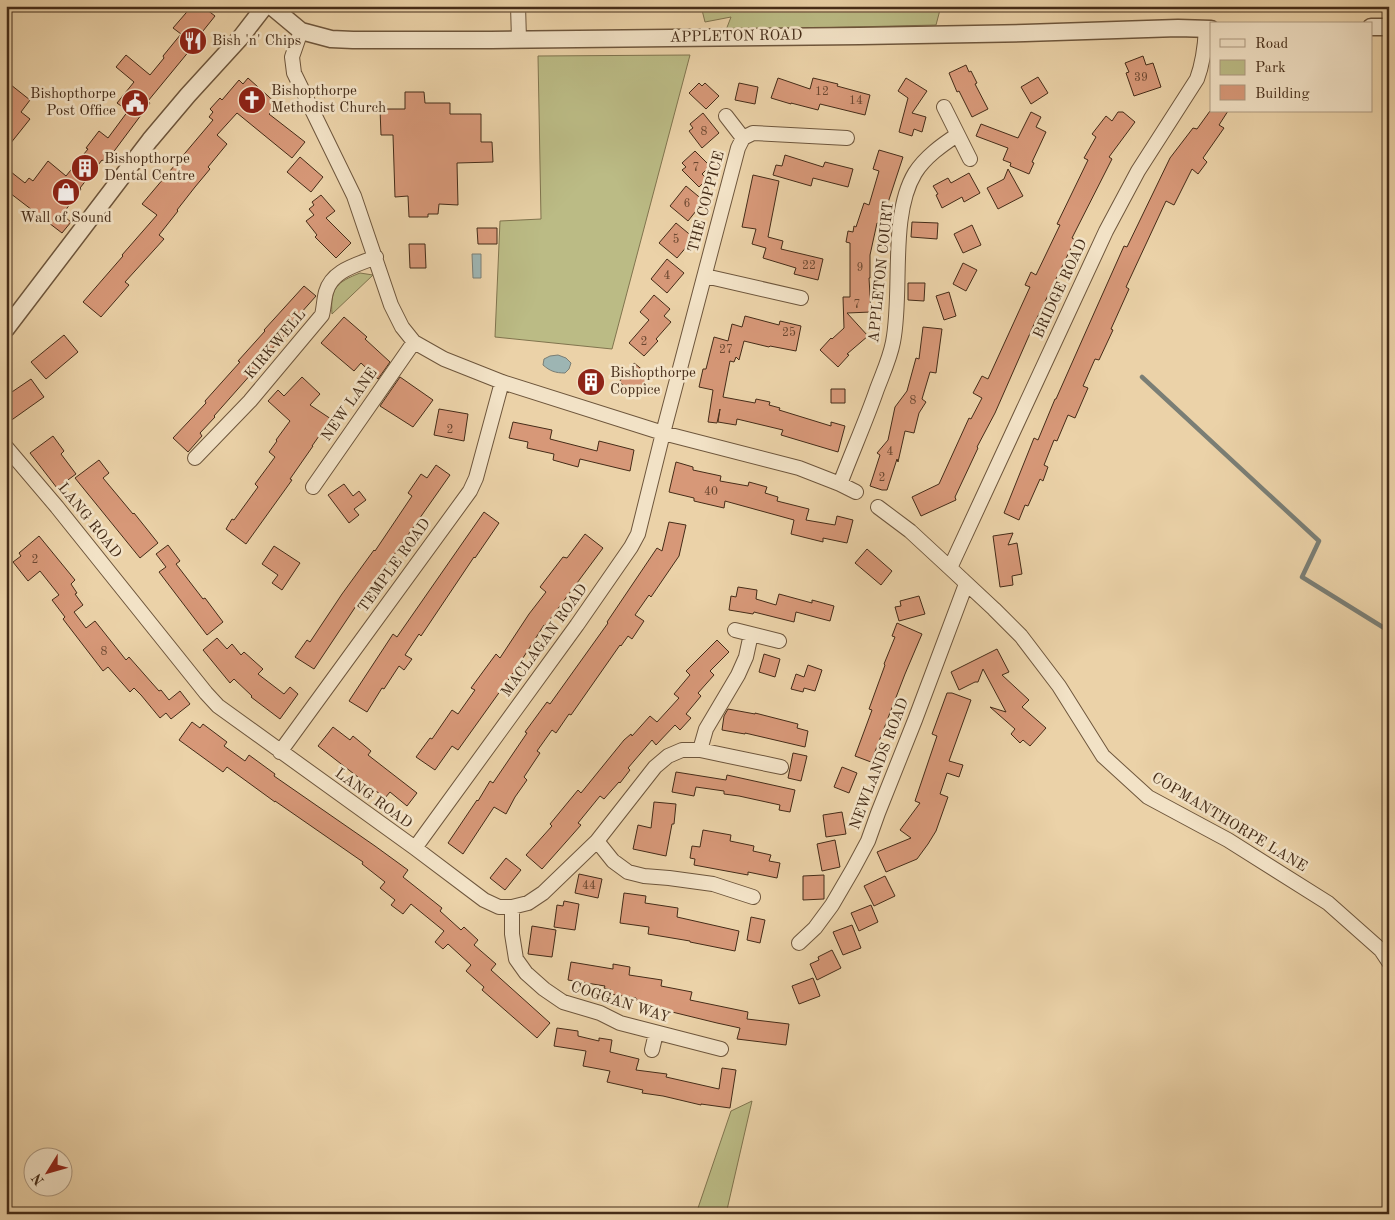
<svg xmlns="http://www.w3.org/2000/svg" width="1395" height="1220" viewBox="0 0 1395 1220" font-family="'Old Standard TT',serif">
<style>
.green{fill:#bbbb85;stroke:#80744e}
.water{fill:#9db5b3;stroke:#7a7e75}
.lines{fill:none;stroke-linecap:round;stroke-linejoin:round}
.stream{stroke:#7a7e75;stroke-width:4.5}
.building{fill:#d79878;stroke:#452c18}
.minor-casing{stroke:#6e563c;stroke-width:16}
.tertiary-casing{stroke:#6e563c;stroke-width:19}
.minor{stroke:#f2e2c6;stroke-width:14}
.tertiary{stroke:#f2e2c6;stroke-width:16}
.labels{text-anchor:middle;dominant-baseline:central;stroke-width:5;stroke-linejoin:round;paint-order:stroke}
.number-label{font-size:12px;fill:#6a4730}
.street-label{font-size:15px;fill:#452c18;stroke:#f2e2c6}
.poi-label{font-size:15px;fill:#452c18;stroke:#f2e2c6;text-anchor:start}
</style>
<rect width="100%" height="100%" fill="#ebd2a8"/>
<filter id="stains"><feTurbulence type="fractalNoise" baseFrequency=".004" numOctaves="4"/><feColorMatrix values="0 0 0 0 .2 0 0 0 0 .09 0 0 0 0 .02 0 0 0 .5 -.17"/></filter>
<radialGradient id="worn" r=".72"><stop offset=".6" stop-color="#630" stop-opacity="0"/><stop offset="1" stop-color="#630" stop-opacity=".3"/></radialGradient>
<!-- green -->
<path class="green" d="M701,6H941L936,25L726,30L731,17L705,22Z
M690,55L612,349L495,337L500,221L541,219L538,56Z
M360,273L373,275L332,314C330,288 337,282 360,273Z
M752,1101L726,1214H695L697,1211L731,1111Z"/>
<!-- water -->
<path class="water" d="M472,254H481V278H473Z
M558,355L566,358L571,363L569,369L565,373C555,373 550,371 543,365L544,359L550,356Z"/>
<g class="lines">
<!-- stream -->
<path class="stream" d="M1142,377L1319,541L1302,577L1389,631"/>
</g>
<!-- building -->
<path class="building" d="M192,6H202L215,16L203,31L204,33L148,101L150,103L106,162L102,160L80,188L81,189L62,215L71,222L62,233L6,190V168L25,183L29,178L33,181L48,161L66,176L88,149L86,148L99,131L108,138L128,111L117,103L134,82L116,67L126,55L150,75L164,58L163,56L181,34L173,28Z
M1143,56L1146,65L1153,63L1161,87L1134,96L1126,73L1129,72L1125,63Z
M966,65L969,72L971,71L977,83L975,84L988,109L972,117L959,91L957,92L949,73Z
M1038,77L1048,93L1031,104L1021,87Z
M248,78L278,105L269,114L305,142L292,158L237,113L217,135L227,144L208,167L210,169L195,187L177,210L178,211L159,235L164,239L125,282L129,285L101,317L83,302L123,256L122,255L157,215L142,204L213,120L209,117L213,112L210,109L220,98L222,100L239,80L243,84Z
M778,78L810,89L813,78L838,84L837,86L870,95L865,115L820,104L818,110L791,103V104L771,98Z
M906,78L927,91L912,113L926,117L922,132L914,129L912,136L899,132L908,98L898,91Z
M6,81L30,100L21,112L30,119L6,149Z
M699,83L702,86L705,83L719,96L706,109L689,93Z
M739,83L758,87L755,104L735,100Z
M405,92H424L425,103H450V114H481V142H492L493,162L457,163L458,205L439,204L438,214H428V217H409L408,196L395,197L393,135H381L380,109H405Z
M1210,111H1228L1219,125L1224,128L1203,158L1207,162L1198,174L1192,169L1174,205L1166,201L1126,287L1129,289L1111,329L1113,330L1099,360L1095,359L1083,386L1088,388L1075,418L1068,415L1057,441L1054,440L1044,465L1048,467L1043,481L1040,479L1028,506L1025,505L1019,520L1004,513L1034,438L1038,440L1055,399H1056L1095,311L1124,246L1127,247L1170,158L1193,128L1197,129Z
M1031,112L1041,117L1036,127L1046,132L1032,162L1034,163L1029,174L1010,166L1011,163L1003,160L1008,148L976,136L981,124L1018,138Z
M1118,112H1123L1135,122L1109,157L1112,159L1072,238L1075,240L1035,322L995,413L977,447L978,448L955,497L956,500L921,516L912,497L939,484L969,418L971,419L982,398L973,393L982,376L988,379L1030,287L1025,285L1031,272L1036,275L1060,225L1057,224L1088,160L1084,158L1096,137L1092,134L1106,116L1112,121Z
M703,113L719,133L702,148L689,131L693,128L690,124Z
M879,150L903,157L881,224L877,223L870,255V278H869L871,312L847,313L868,336L847,354L849,355L838,367L820,350L831,338L832,339L844,328L843,297H850V243L846,242L848,231L853,232L854,226L856,227L864,203L869,205L879,171L873,169Z
M695,151L710,166L702,174L707,179L699,187L682,170L686,167L682,163Z
M785,155L823,167L825,162L853,169L848,187L813,178L811,186L773,175L776,165L782,166Z
M300,157L323,177L311,192L287,172Z
M1008,169L1023,196L998,209L987,188L1004,179Z
M969,173L980,193L964,202L962,197L942,208L936,195L938,194L933,186L948,178L951,183Z
M753,175L779,181L768,237L783,241L781,249L823,259L818,280L794,274L796,268L763,258L766,248L752,244L756,229L742,227Z
M686,186L704,201L688,221L670,206Z
M321,195L335,211L326,218L351,243L336,258L315,237L317,235L306,221L314,215L309,209L314,205L312,202Z
M912,222L938,223L937,239L911,237Z
M676,223L694,238L677,258L659,243Z
M972,225L981,245L963,253L954,234Z
M477,228H497V244H478Z
M409,244H425L426,268H410Z
M667,259L684,273L667,293L651,279Z
M963,263L977,270L966,291L953,284Z
M908,283H925L924,301L908,300Z
M304,286L316,296L292,323L294,325L267,354L268,355L214,416L215,417L200,433L202,436L188,452L173,438L206,403L205,401L240,362L238,361L265,331L264,330Z
M949,292L956,316L944,320L936,296Z
M654,295L670,309L664,316L671,322L656,339L658,341L644,356L629,343L649,320L640,312Z
M745,316L779,325L780,321L801,326L796,351L770,346L769,347L744,341L739,360L736,357L734,362L730,361L723,397L755,403L756,399L770,402L769,405L780,408L779,410L831,426V422L845,426L838,452L781,435L783,430L737,419L736,425L718,422L720,409L717,423L708,422L713,390L699,387L703,369H706L714,337L728,341L732,324L742,327Z
M344,317L367,337L365,339L390,362L378,379L361,363L354,371L321,343Z
M923,327L942,329L936,373L930,372L922,399L926,402L919,413L914,433L905,431L898,462L897,459L887,490H882L870,486L880,455L877,453L888,440L895,407L907,391L916,358L919,359Z
M64,335L78,352L46,379L31,362Z
M634,363L650,376L636,394L619,382Z
M302,377L320,394L310,405L331,419L312,446H313L290,479L292,480L246,544L226,529L232,519L234,520L258,487L255,484L275,457L269,452L277,441L276,440L290,421L268,401L278,390L284,396Z
M400,377L433,400L413,427L380,406Z
M31,379L44,397L6,424V396Z
M831,389H845V403H831Z
M439,409L468,414L464,441L434,435Z
M513,422L552,430L550,439L597,451L599,441L634,450L630,471L580,459L578,467L553,460L554,454L527,448L528,442L509,438Z
M53,436L64,451L61,454L76,474L57,488L30,453Z
M99,460L109,473L103,478L133,514L134,513L158,543L140,558L75,478Z
M676,462L693,467V470L721,476L720,481L748,486L749,482L767,487L765,493L778,497L777,501L809,509L806,520L835,525L837,516L853,520L847,543L823,538V542L791,534L794,520L725,501L724,508L694,501V498L669,492Z
M436,465L450,475L396,552L365,595L364,594L314,669L295,657L307,640L310,642L342,594L374,550L375,551L412,496L408,493L421,474L427,478Z
M344,484L353,496L359,491L366,500L354,509L359,515L349,523L328,495Z
M484,512L499,523L475,558L474,557L421,636L419,634L405,655L412,659L404,670L399,666L384,689L382,688L367,712L349,701L393,634L397,637Z
M669,522L686,525L679,556L651,597L649,595L635,615L644,621L632,639L628,636L621,646L620,645L571,715L569,714L556,733L552,730L537,751L540,753L524,777L527,780L515,797L506,814L494,807L463,854L448,843L477,800L478,801L490,781L493,783L527,733L525,732L547,702L550,704L608,623L607,622L657,548L662,551Z
M1013,533L1008,545L1017,543L1022,574L1012,576L1013,585L1000,587L993,536Z
M585,534L603,548L545,626L544,625L516,669L458,750L452,746L435,770L416,757L430,738L432,739L452,710L458,714L475,690L471,688L496,654L500,658L529,614L546,592L540,587L563,557L567,558Z
M39,536L75,580L71,584L77,593L75,594L83,605L74,612L86,628L95,621L126,660L129,657L159,691L161,690L169,700L180,691L190,704L171,719L166,713L160,718L141,695L134,688L130,692L108,667L103,671L63,619L65,617L52,600L59,595L40,571L28,581L13,562L21,556L19,553Z
M168,545L180,561L176,564L203,599L205,598L223,622L207,635L159,572L166,567L156,554Z
M274,546L300,563L282,590L272,583L278,575L262,564Z
M867,549L892,571L881,585L855,563Z
M738,587L757,590L756,599L776,605L779,594L812,603V600L834,606L830,621L796,612L794,622L754,612L753,614L729,610L731,596L736,597Z
M919,596L925,614L899,621L895,607L901,606L900,601Z
M897,623L922,634L905,674L871,762L855,756L872,710L869,709L885,665L884,664L895,637L892,636Z
M217,638L227,649L232,644L241,655L244,652L263,669L258,674L284,694L290,687L298,694L280,719L251,697L252,696L234,679L230,683L203,650Z
M717,640L729,652L710,671L714,675L698,693L701,696L686,714L691,718L680,730L675,725L656,745L652,740L628,768L630,770L620,783L619,782L604,799L600,796L578,823L581,825L542,869L526,855L552,826L550,824L578,790L581,793L624,740L631,734L632,736L650,716L657,722L679,698L674,694L690,675L686,671Z
M997,649L1009,672L1002,675L1029,700L1022,707L1046,728L1030,746L1023,740L1020,743L1011,734L1015,729L990,707L1006,712L983,669L978,682H975L959,690L951,672Z
M764,654L780,659L775,677L759,672Z
M808,665L822,670L815,691L804,688L803,692L791,689L796,674L804,677Z
M947,693H952L971,700L949,761L963,765L959,777L947,773L940,794L948,797L936,831L928,844L917,859L886,872L877,852L911,838L900,830L920,803L915,801L937,736L932,734Z
M728,709L755,714V713L798,724L797,728L808,731L805,747L745,733V734L722,730L724,716Z
M192,722L200,728L203,724L227,742L224,746L245,761L249,755L275,774L274,776L375,846L408,870L403,877L442,908L440,911L461,930L464,927L478,940L474,945L496,964L491,970L550,1023L537,1038L482,990L484,987L466,971L471,965L448,944L443,949L435,942L444,931L411,904L403,914L391,905L395,900L380,888L385,882L362,864L363,862L275,801V802L227,767L223,772L179,740Z
M333,727L350,740L353,736L371,751L368,755L417,793L407,806L390,792L385,798L318,746Z
M793,753L807,756L801,781L788,778Z
M842,767L857,773L849,793L834,787Z
M676,772L726,780L727,775L795,790L790,812L779,810L780,805L739,796L724,794V791L696,787L694,796L672,792Z
M654,802L676,804L674,824H672L666,856L633,849L638,825L651,828Z
M842,812L846,834L826,837L823,815Z
M703,830L731,835L730,841L754,846L753,851L771,855L769,861L780,863L777,878L748,872V875L694,865L695,859L690,858L692,846L700,847Z
M835,840L840,867L822,871L817,844Z
M506,858L521,870L505,890L490,878Z
M579,874L602,879L598,898L575,893Z
M824,875V899L803,900V876Z
M885,876L895,896L874,906L864,886Z
M624,893L646,896L645,903L678,908L677,917L739,931L735,951L690,942V941L648,934L649,927L620,923Z
M564,901L579,904L575,930L554,927L557,905L563,906Z
M871,905L878,922L859,931L851,913Z
M751,917L765,920L760,943L747,940Z
M852,925L861,948L843,955L833,932Z
M532,926L556,930L552,957L528,954Z
M832,950L841,968L817,980L810,964L819,960L818,957Z
M571,962L613,969V964L630,967L629,975L662,980L661,986L692,992L690,1000L748,1012L747,1019L789,1024L786,1045L737,1039L740,1028L717,1023L664,1010L641,1006L642,1001L636,1000V998L610,994L611,990L604,988L605,986L568,980Z
M813,978L820,996L799,1004L792,986Z
M557,1028L578,1031V1036L599,1041V1038L612,1040L610,1052L639,1059L636,1070L667,1074L666,1077L719,1089L722,1068L736,1070L730,1108L701,1104V1105L663,1096L642,1093L643,1090L607,1082L610,1071L583,1066L586,1051L554,1046Z"/>
<g class="lines">
<defs>
<path id="minor" d="M518,6L519,39
M301,31L292,57L294,73L354,196L391,305L402,327L414,342L444,359L502,382L663,433L799,468L840,484L856,492
M944,107L970,159
M726,116L743,138
M705,276L801,298
M6,447L57,507L206,693L218,706L415,848L484,900L499,907H512L528,903L543,893L597,841L655,767L668,756L682,750H700L781,767
M195,458L250,401L322,315C324,307 324,299 326,292C332,270 357,265 376,257
M840,484C852,452 866,421 877,389C883,373 890,358 893,342C903,292 889,216 915,173C925,157 942,145 957,135
M313,487L414,342
M878,507L910,531L950,568L994,609L1021,636L1059,686L1103,756L1148,797L1228,840L1328,903L1381,950L1389,962
M950,568L1106,231L1138,171L1197,79C1203,63 1205,47 1206,29
M735,630L779,641
M700,750L706,729L738,675L746,657L751,634
M280,752L470,491L476,478L502,382
M597,841L613,861L628,872L644,876L669,878L713,884L753,897
M415,848L577,625L631,547L638,534L663,433L738,148L743,138L753,133L847,138
M512,907V934L516,959L526,973L544,989L563,1002L600,1013L620,1023L721,1049
M799,943L815,928L832,905L853,869L868,841L878,813L915,720L966,584
M652,1050L656,1033"/>
<path id="tertiary" d="M271,6L301,31L331,39L353,40H491L860,36L1025,33L1178,28L1211,29
M1371,27H1389
M6,329L150,140L188,95L241,37L265,6"/>
</defs>
<!-- minor casing -->
<use href="#minor" class="minor-casing"/>
<!-- tertiary casing -->
<use href="#tertiary" class="tertiary-casing"/>
<!-- minor -->
<use href="#minor" class="minor"/>
<!-- tertiary -->
<use href="#tertiary" class="tertiary"/>
</g>
<!-- icons -->
<defs>
<symbol id="restaurant-disc" viewBox="-11 -11 22 22"><circle r="9.5" fill="#8f2418" stroke="#f2e2c6"/><path d="M-5-6h1v4h1v-4h1v4h1v-4h1v5L-1.5 .5V6h-2V.5L-5-1ZM5-6V6H3V1.5H1.5Q1.5-4 5-6Z" fill="#fff"/></symbol>
<symbol id="church-disc" viewBox="-11 -11 22 22"><circle r="9.5" fill="#8f2418" stroke="#f2e2c6"/><path d="M-1.2-6h2.4v3.5h3.3v2.4h-3.3V6h-2.4V-.1h-3.3v-2.4h3.3Z" fill="#fff"/></symbol>
<symbol id="civic-disc" viewBox="-11 -11 22 22"><circle r="9.5" fill="#8f2418" stroke="#f2e2c6"/><path d="M-.6-6.5H3V-4.5H.6V-3L4-1V1h2V6H-6V1h2V-1L-.6-3ZM-1.2 2.5V6h2.4V2.5Z" fill="#fff"/></symbol>
<symbol id="building-disc" viewBox="-11 -11 22 22"><circle r="9.5" fill="#8f2418" stroke="#f2e2c6"/><path d="M-4-6H4V6H1V3H-1V6H-4ZM-2.5-4.3h1.7v1.8h-1.7ZM.8-4.3h1.7v1.8H.8ZM-2.5-1h1.7V.8h-1.7ZM.8-1h1.7V.8H.8Z" fill="#fff"/></symbol>
<symbol id="shop-disc" viewBox="-11 -11 22 22"><circle r="9.5" fill="#8f2418" stroke="#f2e2c6"/><path d="M-5-2.5h2.3a2.7 3.5 0 0 1 5.4 0H5L5.5 6h-11ZM-1.5-2.5h3a1.5 2.3 0 0 0-3 0Z" fill="#fff"/></symbol>
</defs>
<g fill-rule="evenodd">
<use href="#restaurant-disc" x="177" y="25" width="32" height="32"/>
<use href="#church-disc" x="236" y="84" width="32" height="32"/>
<use href="#civic-disc" x="119" y="87" width="32" height="32"/>
<use href="#building-disc" x="69" y="152" width="32" height="32"/>
<use href="#shop-disc" x="50" y="176" width="32" height="32"/>
<use href="#building-disc" x="575" y="366" width="32" height="32"/>
</g>
<g class="labels">
<!-- number labels -->
<g class="number-label">
<text x="1141" y="78">39</text>
<text x="822" y="92">12</text>
<text x="856" y="101">14</text>
<text x="704" y="132">8</text>
<text x="696" y="168">7</text>
<text x="687" y="204">6</text>
<text x="676" y="240">5</text>
<text x="809" y="266">22</text>
<text x="860" y="268">9</text>
<text x="667" y="276">4</text>
<text x="857" y="305">7</text>
<text x="789" y="333">25</text>
<text x="644" y="342">2</text>
<text x="726" y="350">27</text>
<text x="913" y="401">8</text>
<text x="450" y="430">2</text>
<text x="890" y="452">4</text>
<text x="882" y="478">2</text>
<text x="711" y="492">40</text>
<text x="35" y="560">2</text>
<text x="104" y="652">8</text>
<text x="589" y="886">44</text>
</g>
<!-- street labels -->
<g class="street-label">
<text transform="translate(736 37) rotate(-1)">APPLETON ROAD</text>
<text transform="translate(707 202) rotate(-75)">THE COPPICE</text>
<text transform="translate(882 272) rotate(-84)">APPLETON COURT</text>
<text transform="translate(1061 289) rotate(-65)">BRIDGE ROAD</text>
<text transform="translate(276 345) rotate(-50)">KIRKWELL</text>
<text transform="translate(350 405) rotate(-55)">NEW LANE</text>
<text transform="translate(89 521) rotate(51)">LANG ROAD</text>
<text transform="translate(395 566) rotate(-54)">TEMPLE ROAD</text>
<text transform="translate(545 641) rotate(-54)">MACLAGAN ROAD</text>
<text transform="translate(880 764) rotate(-69)">NEWLANDS ROAD</text>
<text transform="translate(373 799) rotate(36)">LANG ROAD</text>
<text transform="translate(1229 823) rotate(31)">COPMANTHORPE LANE</text>
<text transform="translate(620 1003) rotate(18)">COGGAN WAY</text>
</g>
<!-- poi labels -->
<g class="poi-label">
<text x="212" y="41">Bish 'n' Chips</text>
<text x="271" y="91">Bishopthorpe<tspan x="271" dy="17">Methodist Church</tspan></text>
<text x="116" y="94" text-anchor="end">Bishopthorpe<tspan x="116" dy="17">Post Office</tspan></text>
<text x="104" y="159">Bishopthorpe<tspan x="104" dy="17">Dental Centre</tspan></text>
<text x="66" y="218" text-anchor="middle">Wall of Sound</text>
<text x="610" y="373">Bishopthorpe<tspan x="610" dy="17">Coppice</tspan></text>
</g>
</g>
<!-- margin -->
<rect width="1395" height="1220" fill="none" stroke="#ebd2a8" stroke-width="25"/>
<rect x="8" y="8" width="1380" height="1205" fill="none" stroke="#452c18" stroke-width="2.5"/>
<rect x="12" y="12" width="1370" height="1195" fill="none" stroke="#452c18"/>
<!-- legend -->
<rect x="1210" y="22" width="162" height="90" fill="#f2e2c6" stroke="#ad9980"/>
<rect x="1220" y="39" width="25" height="8" fill="#f2e2c6" stroke="#ad9980"/>
<text x="1255" y="48" font-size="15" fill="#452c18">Road</text>
<rect x="1220" y="60" width="25" height="15" fill="#bbbb85" stroke="#ad9980"/>
<text x="1255" y="72" font-size="15" fill="#452c18">Park</text>
<rect x="1220" y="85" width="25" height="15" fill="#d79878" stroke="#ad9980"/>
<text x="1255" y="98" font-size="15" fill="#452c18">Building</text>
<!-- north arrow -->
<g transform="translate(48 1172) rotate(233)"><circle r="24" fill="#f2e2c6" stroke="#ad9980"/>
<path d="M0-4L9 19L0 12L-9 19Z" fill="#8f2418"/>
<text y="-8" font-size="14" font-weight="bold" text-anchor="middle" fill="#452c18">N</text>
</g>
<rect width="100%" height="100%" filter="url(#stains)"/>
<rect width="100%" height="100%" fill="url(#worn)"/>
</svg>
